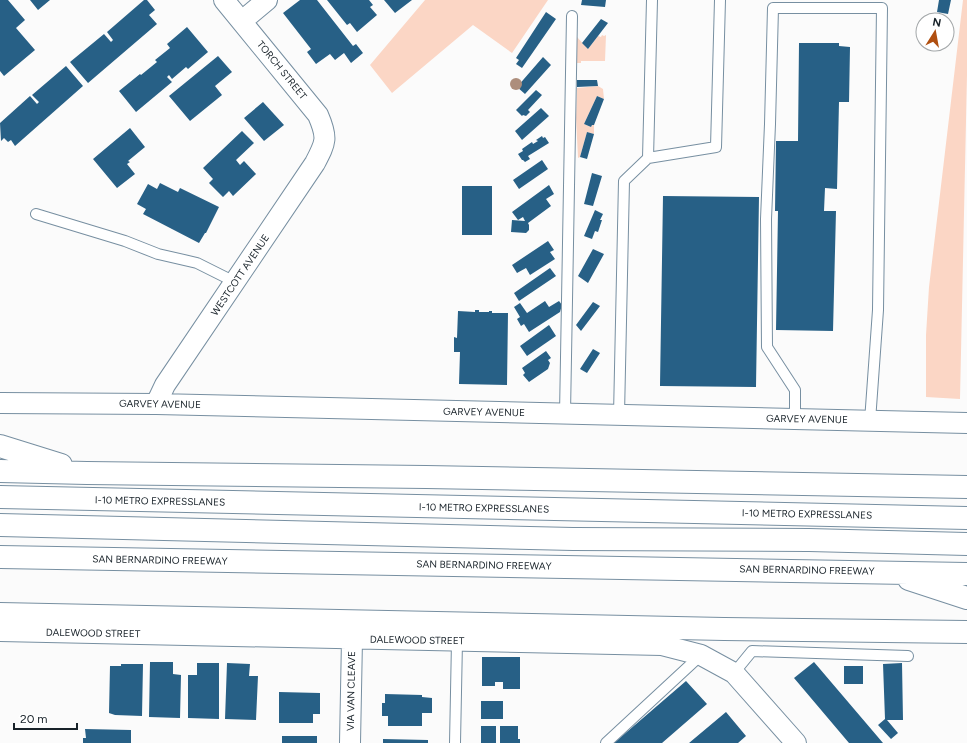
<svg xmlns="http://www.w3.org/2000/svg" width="967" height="743" viewBox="0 0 967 743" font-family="Figtree,sans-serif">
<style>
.green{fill:#fbd6c5}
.building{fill:#276086}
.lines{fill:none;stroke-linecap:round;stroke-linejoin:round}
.service-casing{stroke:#778fa1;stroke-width:12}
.minor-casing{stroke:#778fa1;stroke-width:22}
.motorway-casing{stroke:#778fa1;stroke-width:24}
.service{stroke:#fff;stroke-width:10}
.minor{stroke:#fff;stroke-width:20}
.motorway{stroke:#fff;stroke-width:22}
.tree{fill:#ad8e7c}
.labels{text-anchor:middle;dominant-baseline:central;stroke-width:4;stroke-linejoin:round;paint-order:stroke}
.street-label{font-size:10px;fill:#182229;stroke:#fff}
</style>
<rect width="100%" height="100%" fill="#fbfbfb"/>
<!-- green -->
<path class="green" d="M425,0H548L512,53L473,25L392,93L370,65Z
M963,0H967V75L960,399L926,397V335L929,287Z
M602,35L604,36L606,35L605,61H581V63H576L577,37L588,49L598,36L601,37Z
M598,86L603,89L604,99L597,96L584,124L591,127L592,125H594V134L587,132L580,157L578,158L576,118L577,88Z"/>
<!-- building -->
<path class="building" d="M0,0H8L25,20L16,28L35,50L4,76L0,71Z
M30,0H50L38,10Z
M144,0H147L155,10L149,15L157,24L88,83L70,62L104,34L111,42L113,40L107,32Z
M300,0H317L353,46L356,44L363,53L351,63L344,53L335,60L330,54L316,64L307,52L311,49L283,13Z
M327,0H369L373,5L370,7L377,15L357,32L350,23L347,25Z
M384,0H412L395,13Z
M582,0H606L605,7L581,5Z
M939,0H951L948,14L937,12Z
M546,12L556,19L522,68L516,64L519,60L516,58Z
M601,19L608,23L588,49L582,43Z
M187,27L208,52L188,69L186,67L172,79L169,75L167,77L172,82L136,112L119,91L140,74L141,75L157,62L155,60L170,48L167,44Z
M799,43H839V46L850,47L849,102H839L837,189L825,188L824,211H836L833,331L776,330L778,211H775L776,141H798Z
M218,56L232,72L215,86L222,95L190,121L169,96Z
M543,57L551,65L525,94L517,87Z
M66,66L83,86L15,146L11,140L8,142L4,138L1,141L0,123L30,96L37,104L39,102L32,95Z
M577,80H597L598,86L577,87Z
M536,90L542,95L528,110L530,112L526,116L523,115L522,116L516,110Z
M597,96L604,99L594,125H592L591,127L584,124Z
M263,102L284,125L264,141L244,118Z
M541,108L549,116L522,140L515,131Z
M130,128L145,147L128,161L130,162L127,164L135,174L117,188L93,159Z
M242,131L254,143L236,160L240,165L244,161L256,174L233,196L229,191L223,197L209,183L213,179L203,168Z
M587,132L594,134L587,159L580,157Z
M542,136L543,138L545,137L549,143L528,156L530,159L525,162L523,160H522L518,154L523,151L522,149L532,142L533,144L538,141L536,140Z
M542,160L548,169L519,189L513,180Z
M592,173L602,176L593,206L584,204Z
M160,183L178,192L180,188L219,207L206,233H205L199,243L143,214L146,209L137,204L148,184L157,189Z
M549,185L554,194L546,199L551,206L528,223L529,225V230L526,233L511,232L512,220L525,221L523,217L518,220L512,212Z
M462,186H492V235H462Z
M663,196L759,197L756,387L660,386Z
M595,210L603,214L600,220H602L598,232L595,231L592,239L584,236Z
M548,241L554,250L550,252L555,259L530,275L526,268L517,273L512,265Z
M593,249L604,254L588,283L578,276Z
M550,268L556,276L519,301L514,293Z
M545,301L549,307L559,301L562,305L560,312L529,332L524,324L521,326L517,319L520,317L514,307L520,303L527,313Z
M593,302L600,306L581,331L576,325Z
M475,310H479V312H489V311H492V313H508L507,385L459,384L460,352H454V337L457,338L458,311L475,312Z
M549,325L556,336L527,356L520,346Z
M593,349L600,353L587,373L580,369Z
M546,351L551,358L548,360L550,363L548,369L529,382L523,375L525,373L522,368Z
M482,657H520V689H503V682H495V686H482Z
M150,662H173V674L181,675L180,718L149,717Z
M814,662L883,743H849L794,678Z
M197,663H219V719L188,718V675H197Z
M227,663L250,664L249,676H258L256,720L225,719Z
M902,663L903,720H887L898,733L891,739L878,725L885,719L883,664Z
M121,664H143L142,716L115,715L109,713L110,666H121Z
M844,666H863V684H844Z
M686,681L707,704L662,743H614Z
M279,692L320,693V714H313V723H279Z
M385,694L422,695V697L432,698V713H422V726H388V716H382V703H385Z
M481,701H503V719H481Z
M726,712L746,736L738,743H689Z
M481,726H496V743H481Z
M500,726H518V739H520V743H500Z
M85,729L131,730V743H83V738H86Z
M282,736H317V743H282Z
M383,739L428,740V743H383Z"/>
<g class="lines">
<defs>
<path id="service" d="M648,158L652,0
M36,214L125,241L158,254L197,263L235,282
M565,414L572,16
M619,415L624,181L648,158L716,147L720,0
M795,419V390L767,347L766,219L770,124L773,8H882L878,310L870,421
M734,673L752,651L908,656
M455,743L457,641
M606,743L701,655"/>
<path id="minor" d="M242,21L267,0
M0,403L156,404L967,423
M156,404L165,385L315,163C326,142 328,138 318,115L224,0
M0,631L662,645L701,655L734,673L796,743
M350,743L352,639"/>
<path id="motorway" d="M0,446L61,465
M0,471L87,473L426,477L967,487
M0,497L967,518
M0,525L573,539L809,540L967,544
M0,557L967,574
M909,579L967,598
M0,614L724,629L967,632"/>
</defs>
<!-- service casing -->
<use href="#service" class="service-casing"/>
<!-- minor casing -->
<use href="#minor" class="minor-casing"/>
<!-- motorway casing -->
<use href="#motorway" class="motorway-casing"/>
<!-- service -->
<use href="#service" class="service"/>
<!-- minor -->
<use href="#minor" class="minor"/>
<!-- motorway -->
<use href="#motorway" class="motorway"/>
</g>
<!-- trees -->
<circle class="tree" cx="516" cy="84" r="6"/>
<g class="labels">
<!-- street labels -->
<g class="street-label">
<text transform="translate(282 70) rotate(51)">TORCH STREET</text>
<text transform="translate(240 275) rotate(-56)">WESTCOTT AVENUE</text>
<text transform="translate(160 404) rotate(1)">GARVEY AVENUE</text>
<text transform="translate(484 412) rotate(1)">GARVEY AVENUE</text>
<text transform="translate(807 419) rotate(1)">GARVEY AVENUE</text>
<text transform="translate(160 501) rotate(1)">I-10 METRO EXPRESSLANES</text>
<text transform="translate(484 508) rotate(1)">I-10 METRO EXPRESSLANES</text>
<text transform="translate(807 514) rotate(1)">I-10 METRO EXPRESSLANES</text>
<text transform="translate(160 560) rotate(1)">SAN BERNARDINO FREEWAY</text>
<text transform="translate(484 565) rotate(1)">SAN BERNARDINO FREEWAY</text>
<text transform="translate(807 570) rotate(1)">SAN BERNARDINO FREEWAY</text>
<text transform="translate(93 633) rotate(1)">DALEWOOD STREET</text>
<text transform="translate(417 640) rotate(1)">DALEWOOD STREET</text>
<text transform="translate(351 691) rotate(-89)">VIA VAN CLEAVE</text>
</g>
</g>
<!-- north arrow -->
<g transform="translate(935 32) rotate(11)"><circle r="19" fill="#ffffff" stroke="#a3a7a9"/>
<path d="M0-3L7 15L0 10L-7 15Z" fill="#b04f10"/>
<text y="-6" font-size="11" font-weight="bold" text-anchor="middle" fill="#182229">N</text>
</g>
<!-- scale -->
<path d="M14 723v6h63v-6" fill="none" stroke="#182229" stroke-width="2"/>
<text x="20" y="723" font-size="12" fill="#182229" stroke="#ffffff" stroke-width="3" paint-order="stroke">20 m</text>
</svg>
